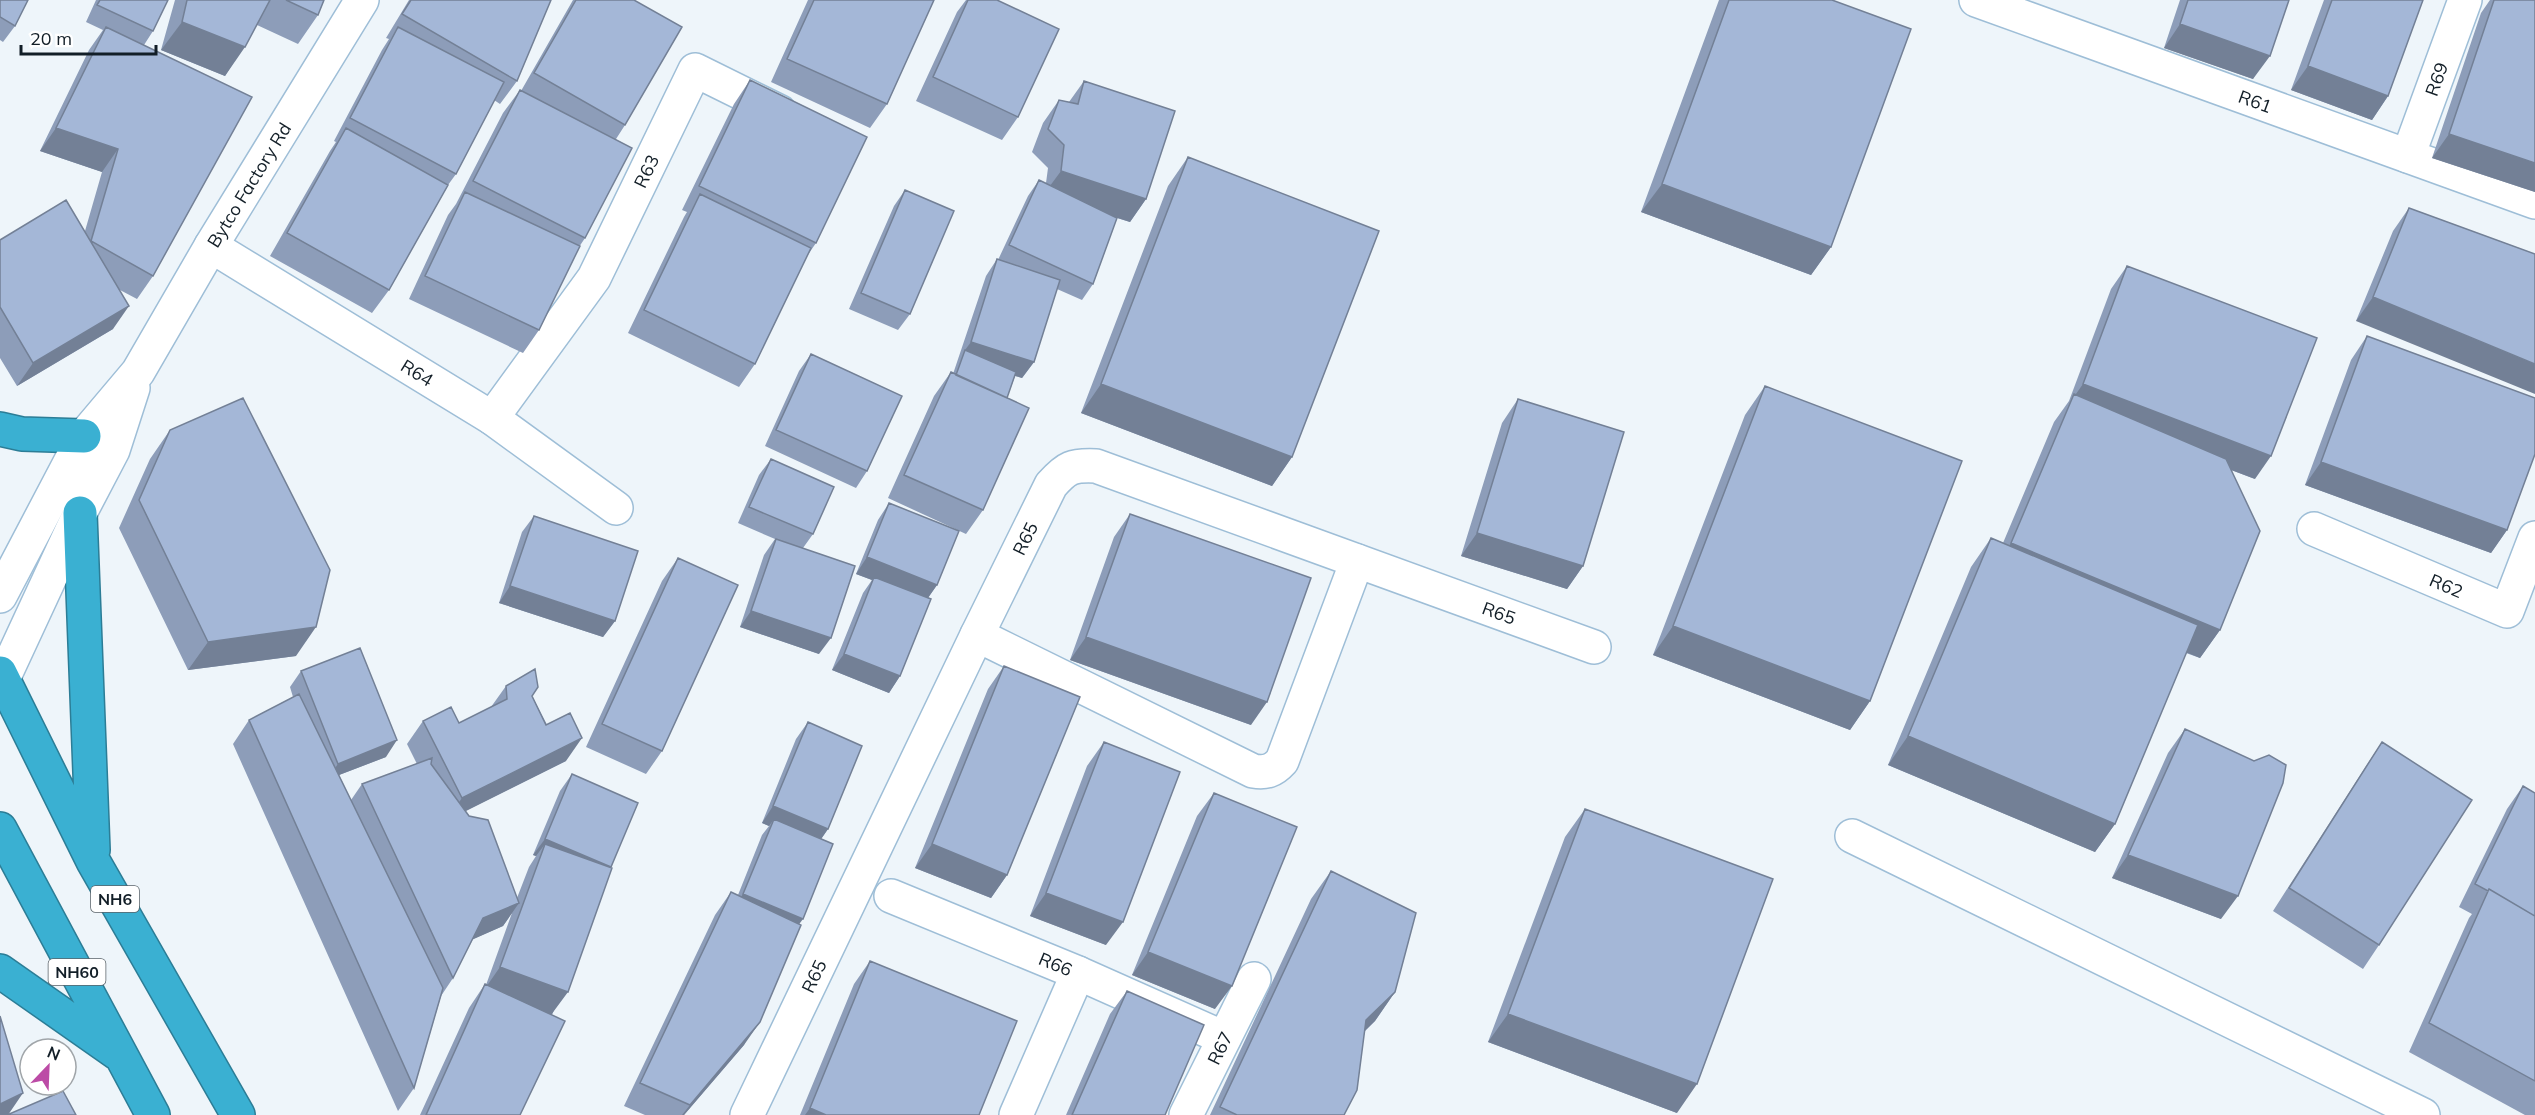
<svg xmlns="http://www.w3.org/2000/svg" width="2535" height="1115" viewBox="0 0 2535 1115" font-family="Mulish,sans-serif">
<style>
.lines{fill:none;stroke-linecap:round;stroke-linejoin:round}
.street-casing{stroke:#9ebed7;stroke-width:36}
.highway-casing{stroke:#2c7d96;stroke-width:36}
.street{stroke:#fff;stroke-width:33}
.highway{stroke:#3ab0d2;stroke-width:33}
.wall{fill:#8d9db9}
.shaded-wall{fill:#738096}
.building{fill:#a4b7d7;stroke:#738096;stroke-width:1.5}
.labels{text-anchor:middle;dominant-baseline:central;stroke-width:5;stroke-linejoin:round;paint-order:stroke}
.shield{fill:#fff;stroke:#596268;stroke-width:1.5}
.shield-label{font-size:16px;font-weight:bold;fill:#121e27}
.street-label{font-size:18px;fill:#121e27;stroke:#fff}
</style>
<rect width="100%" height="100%" fill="#eef5fa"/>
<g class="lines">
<defs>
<g id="street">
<path id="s1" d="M1976,0L2535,202"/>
<path id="s2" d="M2408,156L2465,0"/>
<path id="s3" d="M211,246L492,418L616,508"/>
<path id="s4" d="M492,418L594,278L695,70L780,112"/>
<path id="s5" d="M2314,529L2507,611L2535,538"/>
<path id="s6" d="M0,596L84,436L138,372L211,246L362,0"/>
<path d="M977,635L1253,771C1266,773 1273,771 1282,761L1357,561"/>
<path d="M3,679L80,513L113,450L133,388"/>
<path d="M1852,836L2423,1115"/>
<path id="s7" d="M891,896L1078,973L1016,1115"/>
<path d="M1078,973L1224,1038"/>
<path id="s8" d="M747,1115L977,635L1051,485C1067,467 1072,465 1096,466L1594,647"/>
<path id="s9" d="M1186,1115L1254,979"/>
</g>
<path id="highway" d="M0,429L22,434L84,436
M80,513L93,850
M0,673L93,861L238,1115
M0,829L153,1115
M0,971L117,1053"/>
</defs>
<!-- street casing -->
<use href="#street" class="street-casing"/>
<!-- highway casing -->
<use href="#highway" class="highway-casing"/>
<!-- street -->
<use href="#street" class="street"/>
<!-- highway -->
<use href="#highway" class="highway"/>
</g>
<!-- wall -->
<path class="wall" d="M0,0L15,26L3,42L0,40Z
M96,0H168L153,31L144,45L153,276L137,299L120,290L113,329L17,386L0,358V240L85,231L102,172L40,151L89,50L103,30L86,22Z
M175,0H324L318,15L298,44L257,25L225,76L161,50Z
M409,0H551L517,81L500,104L494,100L456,174L448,185L389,290L372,313L270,256L330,151L336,142L334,141L382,50L389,39L386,38Z
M573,0H634L625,125L616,139L585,238L579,247L539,330L523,353L409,299L448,215L456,204L503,113L520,90L521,91Z
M808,0H934L887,104L870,128L771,82Z
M966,0H997L1018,117L1002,140L916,101L957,12Z
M1719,0H1832L1831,247L1811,275L1641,212Z
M2180,0H2289L2253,79L2164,48Z
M2324,0H2423L2388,96L2372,120L2291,90Z
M2490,0H2535V192L2432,158L2481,13Z
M750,80L816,243L807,256L755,364L739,387L628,333L684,217L687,212L682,210L734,104Z
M1084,81L1146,199L1130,222L1117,218L1093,284L1082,300L1057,289L1034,362L1022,378L1015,376L1007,398L983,510L966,534L888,498L934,396L951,372L953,374L986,276L997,259L998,260L1028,196L1039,180L1046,183L1048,168L1032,152L1043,123L1059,100L1069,102Z
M1188,157L1292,457L1272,486L1081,413L1168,186Z
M905,190L910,314L898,330L849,309L894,206Z
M2409,208L2535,254L2356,321L2393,231Z
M2127,266L2255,479L2231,470L2220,630L2200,658L2186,653L2115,824L2095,852L1888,765L1971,567L1991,538L2003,543L2054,422L2069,401L2111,289Z
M2367,336L2507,530L2491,553L2305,485L2351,360Z
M811,354L867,471L856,488L765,446L799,371Z
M1765,386L1870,701L1850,730L1653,655L1745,415Z
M1518,399L1583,566L1567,589L1461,556L1502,423Z
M170,430L296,656L188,670L119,528L150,459Z
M771,459L813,534L803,548L819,654L740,627L764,555L775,539L738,523L759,475Z
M889,503L937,585L928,598L900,676L889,693L832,670L863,593L872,580L856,574L878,520Z
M1130,514L1251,725L1070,660L1114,537Z
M534,516L615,621L603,637L499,603L522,532Z
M678,558L662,751L646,774L586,747L662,581Z
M1004,666L1007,875L991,898L915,868L988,689Z
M301,671L386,757L339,775L351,800L362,784L417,764L407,744L423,721L459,723L491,707L506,686L532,696L566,761L465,811L517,898L529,867L536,856L533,855L560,791L572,774L611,868L552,1015L520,1115H420L469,1008L485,984L486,985L512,913L503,926L473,939L453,978L441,996L414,1088L398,1111L233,744L249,720L293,697L290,687Z
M808,722L828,829L821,839L799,924L744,1045L684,1115H645L624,1106L715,915L731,892L738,895L762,835L769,826L762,823L796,739Z
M2185,729L2221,919L2112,878L2168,753Z
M1104,742L1106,945L1030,916L1087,766Z
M2382,742L2379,945L2363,969L2273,911L2366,766Z
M2523,786L2535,793V1115H2525L2409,1052L2469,918L2472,914L2459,907L2507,809Z
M1214,793L1215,1009L1132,975L1197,816Z
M1585,809L1677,1113L1488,1042L1565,837Z
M1331,871L1395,992L1375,1021L1365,1031L1344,1115H1210L1311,899Z
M870,961L979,1115H800L854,984Z
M1127,991L1165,1115H1066L1110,1014Z"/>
<!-- shaded-wall -->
<path class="shaded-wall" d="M182,22L245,47L225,76L161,50Z
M2180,24L2270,56L2253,79L2164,48Z
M2308,66L2388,96L2372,120L2291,90Z
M56,128L118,149L102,172L40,151Z
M2449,134L2535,163V192L2432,158Z
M1061,171L1146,199L1130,222L1044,194Z
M1662,184L1831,247L1811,275L1641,212Z
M2373,297L2535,364V394L2356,321Z
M129,306L113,329L17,386L33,363Z
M971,342L1034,362L1022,378L962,359L965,350Z
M1101,384L1292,457L1272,486L1081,413Z
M2083,384L2271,456L2255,479L2068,408L2071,401Z
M2321,462L2507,530L2491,553L2305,485Z
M1477,533L1583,566L1567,589L1461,556Z
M2011,543L2220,630L2200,658L1991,572Z
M867,557L937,585L925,602L874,577L872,580L856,574Z
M510,586L615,621L603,637L499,603Z
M751,611L831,638L819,654L740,627Z
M1673,626L1870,701L1850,730L1653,655Z
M316,627L296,656L188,670L208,642Z
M1086,637L1267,702L1251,725L1070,660Z
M844,654L900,676L889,693L832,670Z
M1908,736L2115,824L2095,852L1888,765Z
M582,738L566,761L446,821L462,798Z
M397,740L386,757L326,780L338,764Z
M773,806L828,829L817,845L774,819L769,826L762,823Z
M545,839L611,867L600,883L545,844L536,856L533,855Z
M932,844L1007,875L991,898L915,868Z
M2128,855L2238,896L2221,919L2112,878Z
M1046,893L1123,922L1106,945L1030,916Z
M743,894L803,919L791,935L731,911Z
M519,903L503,926L467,942L483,918Z
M1148,952L1232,986L1215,1009L1132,975Z
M500,967L568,992L551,1015L484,990Z
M1395,992L1375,1021L1346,1049L1366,1020Z
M1508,1014L1697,1084L1677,1113L1488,1042Z
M760,1022L744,1045L684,1115H682L690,1105Z
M23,1093L8,1115H0V1104Z
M810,1108L826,1115H805Z"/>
<!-- building -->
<path class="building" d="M0,0H28L15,26L0,17Z
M100,0H168L153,31L97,5Z
M187,0H270L245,47L182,22Z
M286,0H324L318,15Z
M411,0H551L517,81L402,14Z
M576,0H634L682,27L625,125L534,73Z
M814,0H934L887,104L787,59Z
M968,0H997L1059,29L1018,117L933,77Z
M1729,0H1832L1911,29L1831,247L1662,184Z
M2188,0H2289L2270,56L2180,24Z
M2332,0H2423L2388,96L2308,66Z
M2494,0H2535V163L2449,134Z
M106,27L252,97L153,276L91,241L118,149L56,128Z
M398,27L504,82L456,174L350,118Z
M750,80L867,137L816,243L699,186Z
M1084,81L1175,111L1146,199L1061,171L1064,145L1048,129L1059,100L1078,104Z
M520,90L632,148L585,238L473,181Z
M346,128L448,185L389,290L287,233Z
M1188,157L1379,231L1292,457L1101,384Z
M1039,180L1117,218L1093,284L1009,245Z
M905,190L954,211L910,314L861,293Z
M465,192L580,246L539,330L425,276Z
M700,194L811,248L755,364L644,310Z
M66,200L129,306L33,363L0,307V240Z
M2409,208L2535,254V364L2373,297Z
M997,259L1060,280L1034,362L971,342Z
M2127,266L2317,338L2271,456L2083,384Z
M2367,336L2535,398V454L2507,530L2321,462Z
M965,350L1016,372L1007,398L956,375Z
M811,354L902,396L867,471L776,430Z
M951,372L1029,408L983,510L904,475Z
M1765,386L1962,461L1870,701L1673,626Z
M2074,394L2226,459L2260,531L2220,630L2011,543Z
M243,398L330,570L316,627L208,642L139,500L170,430Z
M1518,399L1624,432L1583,566L1477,533Z
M771,459L834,487L813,534L749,507Z
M889,503L959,531L937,585L867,557Z
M1130,514L1311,578L1267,702L1086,637Z
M534,516L638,551L615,621L510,586Z
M1991,538L2198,625L2115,824L1908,736Z
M776,539L855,566L831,638L751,611Z
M678,558L738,585L662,751L602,724Z
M874,577L931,599L900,676L844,654Z
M360,648L397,740L338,764L301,671Z
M1004,666L1080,697L1007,875L932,844Z
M535,669L538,687L532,696L546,725L570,713L582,738L462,798L423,721L451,707L459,723L507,699L506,686Z
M299,694L443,988L414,1088L249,720Z
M808,722L862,746L828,829L773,806Z
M2185,729L2254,761L2269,755L2286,765L2283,783L2238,896L2128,855Z
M1104,742L1180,772L1123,922L1046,893Z
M2382,742L2472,800L2379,945L2289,888Z
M432,758L431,764L469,816L488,820L519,903L483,918L453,978L362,784Z
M572,774L638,803L611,867L545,839Z
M2523,786L2535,793V916L2489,889L2488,891L2475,884Z
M1214,793L1297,827L1232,986L1148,952Z
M1585,809L1773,879L1697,1084L1508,1014Z
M774,819L833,844L803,919L743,894Z
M545,844L612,868L568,992L500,967Z
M1331,871L1416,913L1395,992L1366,1020L1357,1090L1344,1115H1237L1220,1107Z
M2489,889L2535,916V1081L2429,1023Z
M731,892L801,925L760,1022L690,1105L640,1083Z
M870,961L1017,1021L979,1115H826L810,1108Z
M485,984L565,1021L520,1115H426Z
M1127,991L1204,1025L1165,1115H1072Z
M0,1016L23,1093L0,1104Z
M63,1091L76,1115H7Z"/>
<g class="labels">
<!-- shield labels -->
<g class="shield">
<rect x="91" y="886" width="48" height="26" rx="4.5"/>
<rect x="48.5" y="959" width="57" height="26" rx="4.5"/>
</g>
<g class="shield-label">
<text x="115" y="899">NH6</text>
<text x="77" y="972">NH60</text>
</g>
<!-- street labels -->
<g class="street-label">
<text stroke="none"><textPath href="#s2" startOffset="82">R69</textPath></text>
<text stroke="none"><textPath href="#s1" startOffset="297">R61</textPath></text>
<text stroke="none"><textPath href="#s4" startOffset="292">R63</textPath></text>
<text stroke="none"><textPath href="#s6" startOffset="482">Bytco Factory Rd</textPath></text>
<text stroke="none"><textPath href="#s3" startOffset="242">R64</textPath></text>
<text stroke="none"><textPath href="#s8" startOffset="640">R65</textPath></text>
<text stroke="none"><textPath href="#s5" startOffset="144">R62</textPath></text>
<text stroke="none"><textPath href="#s8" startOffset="1180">R65</textPath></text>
<text stroke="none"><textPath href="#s7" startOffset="178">R66</textPath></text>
<text stroke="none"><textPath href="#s8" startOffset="154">R65</textPath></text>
<text stroke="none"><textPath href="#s9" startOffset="75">R67</textPath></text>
</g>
</g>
<!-- north arrow -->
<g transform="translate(48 1067) rotate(23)"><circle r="28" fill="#ffffff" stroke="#a0a5a9" stroke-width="1.5"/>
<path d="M0-4.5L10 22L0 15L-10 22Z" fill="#bc4ba6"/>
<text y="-9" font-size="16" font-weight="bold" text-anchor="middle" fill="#121e27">N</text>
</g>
<!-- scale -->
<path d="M21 45v9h135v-9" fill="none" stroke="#121e27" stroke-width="3"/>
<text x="30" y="45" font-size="18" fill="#121e27" stroke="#ffffff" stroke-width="4.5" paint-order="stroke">20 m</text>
</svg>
